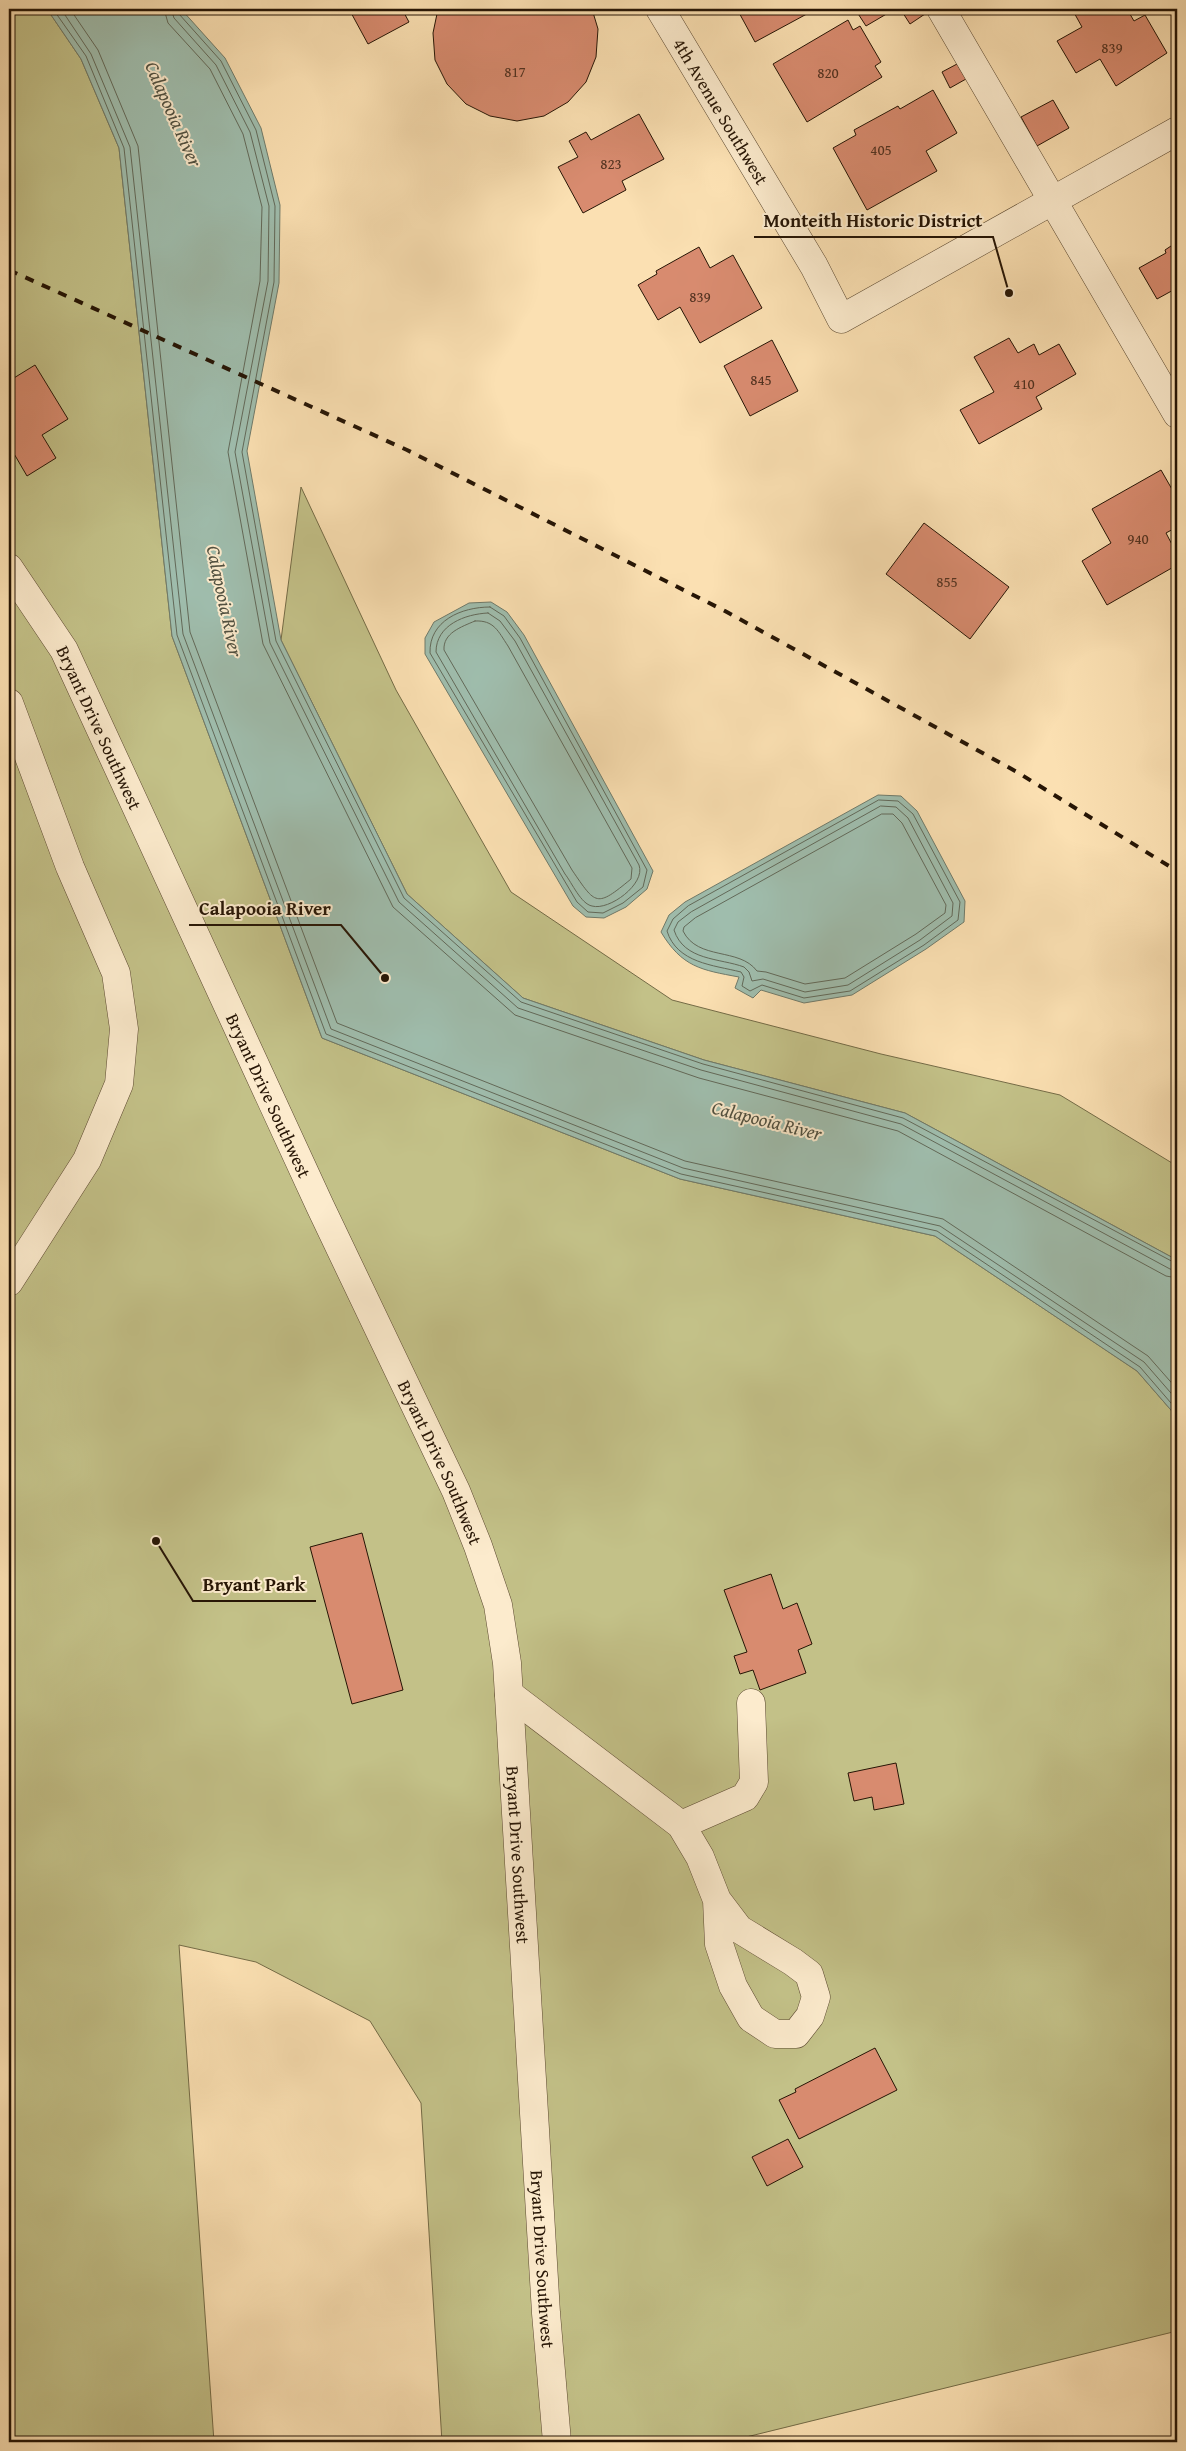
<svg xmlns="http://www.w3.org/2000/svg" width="1186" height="2451" viewBox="0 0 1186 2451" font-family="'Gentium Book Plus',serif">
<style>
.green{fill:#c3c188;stroke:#746b46}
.water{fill:#9fbdad;stroke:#6f7a6a}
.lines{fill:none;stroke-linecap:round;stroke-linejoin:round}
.shore{stroke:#626959;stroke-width:1}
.building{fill:#d88b6f;stroke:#261505}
.minor-casing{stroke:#5b4830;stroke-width:29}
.minor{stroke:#fcebcd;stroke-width:28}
.rail{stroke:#261505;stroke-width:4;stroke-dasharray:9 9;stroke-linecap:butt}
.labels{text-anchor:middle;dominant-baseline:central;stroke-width:4;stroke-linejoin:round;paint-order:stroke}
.number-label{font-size:15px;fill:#523220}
.street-label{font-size:18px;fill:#261505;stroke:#fcebcd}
.water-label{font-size:19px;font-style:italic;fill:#505040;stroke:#fcebcd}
.leader{fill:none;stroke:#261505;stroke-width:2}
.callout-dot{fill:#261505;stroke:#fcebcd;stroke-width:2}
.callout-label{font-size:19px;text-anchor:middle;font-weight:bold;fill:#261505;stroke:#fcebcd;stroke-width:4;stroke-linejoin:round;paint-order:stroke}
</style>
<rect width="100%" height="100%" fill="#fbe0b2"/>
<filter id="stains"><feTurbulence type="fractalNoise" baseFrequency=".004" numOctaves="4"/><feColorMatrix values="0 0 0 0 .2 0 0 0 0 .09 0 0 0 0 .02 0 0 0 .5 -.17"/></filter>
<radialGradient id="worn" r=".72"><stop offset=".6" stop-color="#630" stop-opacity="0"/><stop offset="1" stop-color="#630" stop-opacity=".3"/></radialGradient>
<!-- green -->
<path class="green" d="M9,9H47L81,59L119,148L172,636L322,1038L680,1179L935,1236L1137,1371L1177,1417V2331L726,2442H442L421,2103L370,2021L256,1962L179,1945L214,2442H9Z
M301,487L396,690L511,892L672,1000L881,1054L1060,1095L1177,1166V1260L905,1113L704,1060L523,998L407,894L281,640Z"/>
<!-- water -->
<path class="water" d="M47,9H181L225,58L261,128L280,205L279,283L247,451L281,640L407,894L523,998L704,1060L905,1113L1177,1260V1417L1137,1371L935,1236L680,1179L322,1038L172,636L119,148L81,59Z
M491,602L507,612L524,635L653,871L647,889L626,907L604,918L586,917L573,906L425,654V638L434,622L469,603Z
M878,795L901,796L917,811L965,901L964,922L926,949L852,995L804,1003L761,990L753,998L735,988L739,977C701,970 682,967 661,932L669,915L685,902Z"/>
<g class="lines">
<!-- shore -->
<path class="shore" d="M53,9L86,56L124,148L177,635L326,1034L681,1174L937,1231L1140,1367L1177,1410
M61,9L91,54L130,147L183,634L331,1029L683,1168L940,1226L1144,1362L1177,1400
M70,9L98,50L138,146L190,632L337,1023L685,1161L943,1219L1148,1356L1177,1389
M164,9L168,23L210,69L243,134L262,207L260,281L228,452L263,644L393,907L515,1015L699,1078L898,1131L1166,1276L1177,1278
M171,9L174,18L216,65L250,132L269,206L268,281L235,452L270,643L399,902L518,1008L701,1070L901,1124L1170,1269L1177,1270
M177,9L179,14L221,61L256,130L275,206L274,282L242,452L276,641L404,898L521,1002L703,1064L903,1118L1177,1264
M490,607L504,616L520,638L647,870L643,887L623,903L603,913L588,912L577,902L430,653C429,621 461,607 490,607Z
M488,613L500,621L515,641L639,865C646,884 609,911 592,906C581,904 572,883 565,874L436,652C436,625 465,614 488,613Z
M475,621C494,620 498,631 508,646L632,868L631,879C596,908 596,905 572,870L444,650C443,633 461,627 475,621Z
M879,800L898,801L913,814L960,902L958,920L924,945L850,991L804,998L762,985L750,991L742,986L744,977L741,972C713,965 677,963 667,931L673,919L688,906Z
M881,806L896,807L908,818L953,903L952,916L920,940L848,985L805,992L763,979L752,981L749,972L744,967C720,958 684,961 674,930L678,922L691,912Z
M882,814H893L902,823L946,905L945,913L916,934L845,978L805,984L766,972L757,971C739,947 698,961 683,931L684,927L695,918Z"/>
</g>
<!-- building -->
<path class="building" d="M349,9H402L409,22L368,44Z
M438,9H592L598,29L596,57L586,82L568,102L544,116L517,121L490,116L466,104L447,84L435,60L433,33Z
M737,9H816L755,42Z
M855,9H895L866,26Z
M903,9H922L925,14L910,24L901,10Z
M1072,9H1127L1134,21L1145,15L1167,53L1116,86L1100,59L1076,73L1057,41L1082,27Z
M848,20L853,30L860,26L881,62L875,66L882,77L807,122L773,64Z
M957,64L966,79L950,88L942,72Z
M933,90L957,133L926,151L937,171L867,210L833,148L856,135L854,130L898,106L900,109Z
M1053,100L1069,128L1037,146L1021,117Z
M639,114L664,159L622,181L626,190L583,213L558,167L578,157L569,141L586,132L591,140Z
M1177,237V288L1157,299L1139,268L1166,253L1165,250L1177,242L1175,238Z
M699,247L710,268L733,255L762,308L700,343L680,307L658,320L638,285L657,274L656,271Z
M1009,338L1018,353L1034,344L1039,355L1059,344L1076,374L1036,397L1042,409L979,444L960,410L994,392L974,357Z
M772,340L798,391L750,416L724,366Z
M35,365L68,419L42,435L56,458L27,476L13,452L9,455V381Z
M1161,470L1177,498V527L1166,533L1177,554V565L1107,605L1082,561L1111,543L1092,509Z
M924,523L1009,587L970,639L886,574Z
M362,1533L403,1690L352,1704L310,1547Z
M771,1574L783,1609L797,1603L812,1644L798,1650L806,1673L760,1690L753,1670L740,1674L734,1656L747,1652L724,1590Z
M896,1763L904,1804L874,1810L872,1797L854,1801L848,1773Z
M875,2048L897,2090L799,2139L779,2100L796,2092L795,2089Z
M788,2139L803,2167L767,2186L752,2157Z"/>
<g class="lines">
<defs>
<g id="minor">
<path id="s1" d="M660,9L814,266L841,319L1177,131"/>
<path d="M941,9L1177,414"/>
<path id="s2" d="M9,568L64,650L320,1206L456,1491L478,1546L498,1605L507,1663L546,2313L557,2442"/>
<path d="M9,703L70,867L116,973L124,1029L119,1084L87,1160L9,1282"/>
<path d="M509,1694L681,1825L700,1857L717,1900L739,1929L793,1962L809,1974L816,1997L810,2016L796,2034H775L751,2018L733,1986L719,1944L717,1900"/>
<path d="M681,1825L745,1797L754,1782L751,1703"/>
</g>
</defs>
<!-- minor casing -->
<use href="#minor" class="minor-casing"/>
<!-- minor -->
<use href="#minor" class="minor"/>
<!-- rail -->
<path class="rail" d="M9,270L407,450L725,611L1017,772L1177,871"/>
</g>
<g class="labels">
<!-- number labels -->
<g class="number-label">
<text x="1112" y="47">839</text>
<text x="515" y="71">817</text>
<text x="828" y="72">820</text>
<text x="881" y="149">405</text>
<text x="611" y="163">823</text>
<text x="700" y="296">839</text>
<text x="761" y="379">845</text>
<text x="1024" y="383">410</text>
<text x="1138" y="538">940</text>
<text x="947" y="581">855</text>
</g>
<!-- street labels -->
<g class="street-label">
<text stroke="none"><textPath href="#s1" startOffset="119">4th Avenue Southwest</textPath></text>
<text stroke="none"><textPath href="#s2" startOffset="184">Bryant Drive Southwest</textPath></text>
<text stroke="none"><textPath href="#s2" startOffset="589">Bryant Drive Southwest</textPath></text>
<text stroke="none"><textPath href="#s2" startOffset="994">Bryant Drive Southwest</textPath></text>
<text stroke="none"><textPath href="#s2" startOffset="1399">Bryant Drive Southwest</textPath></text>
<text stroke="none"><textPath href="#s2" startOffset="1804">Bryant Drive Southwest</textPath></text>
</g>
<!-- water labels -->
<g class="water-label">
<text transform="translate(174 114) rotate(66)">Calapooia River</text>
<text transform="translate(225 601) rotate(78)">Calapooia River</text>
<text transform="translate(767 1120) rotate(14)">Calapooia River</text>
</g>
</g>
<!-- callouts -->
<path class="leader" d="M1009 293L993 237H754M385 978L341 925H189M156 1541L193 1601H316"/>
<g class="callout-dot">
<circle cx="1009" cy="293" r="5"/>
<circle cx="385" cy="978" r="5"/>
<circle cx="156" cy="1541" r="5"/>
</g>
<g class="callout-label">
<text x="873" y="227">Monteith Historic District</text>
<text x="265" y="915">Calapooia River</text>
<text x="254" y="1591">Bryant Park</text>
</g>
<!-- margin -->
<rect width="1186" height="2451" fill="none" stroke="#fbe0b2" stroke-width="30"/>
<rect x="10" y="10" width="1166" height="2431" fill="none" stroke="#261505" stroke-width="2.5"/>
<rect x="15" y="15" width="1156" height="2421" fill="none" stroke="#261505"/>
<rect width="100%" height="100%" filter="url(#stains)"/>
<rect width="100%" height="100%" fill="url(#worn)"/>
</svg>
